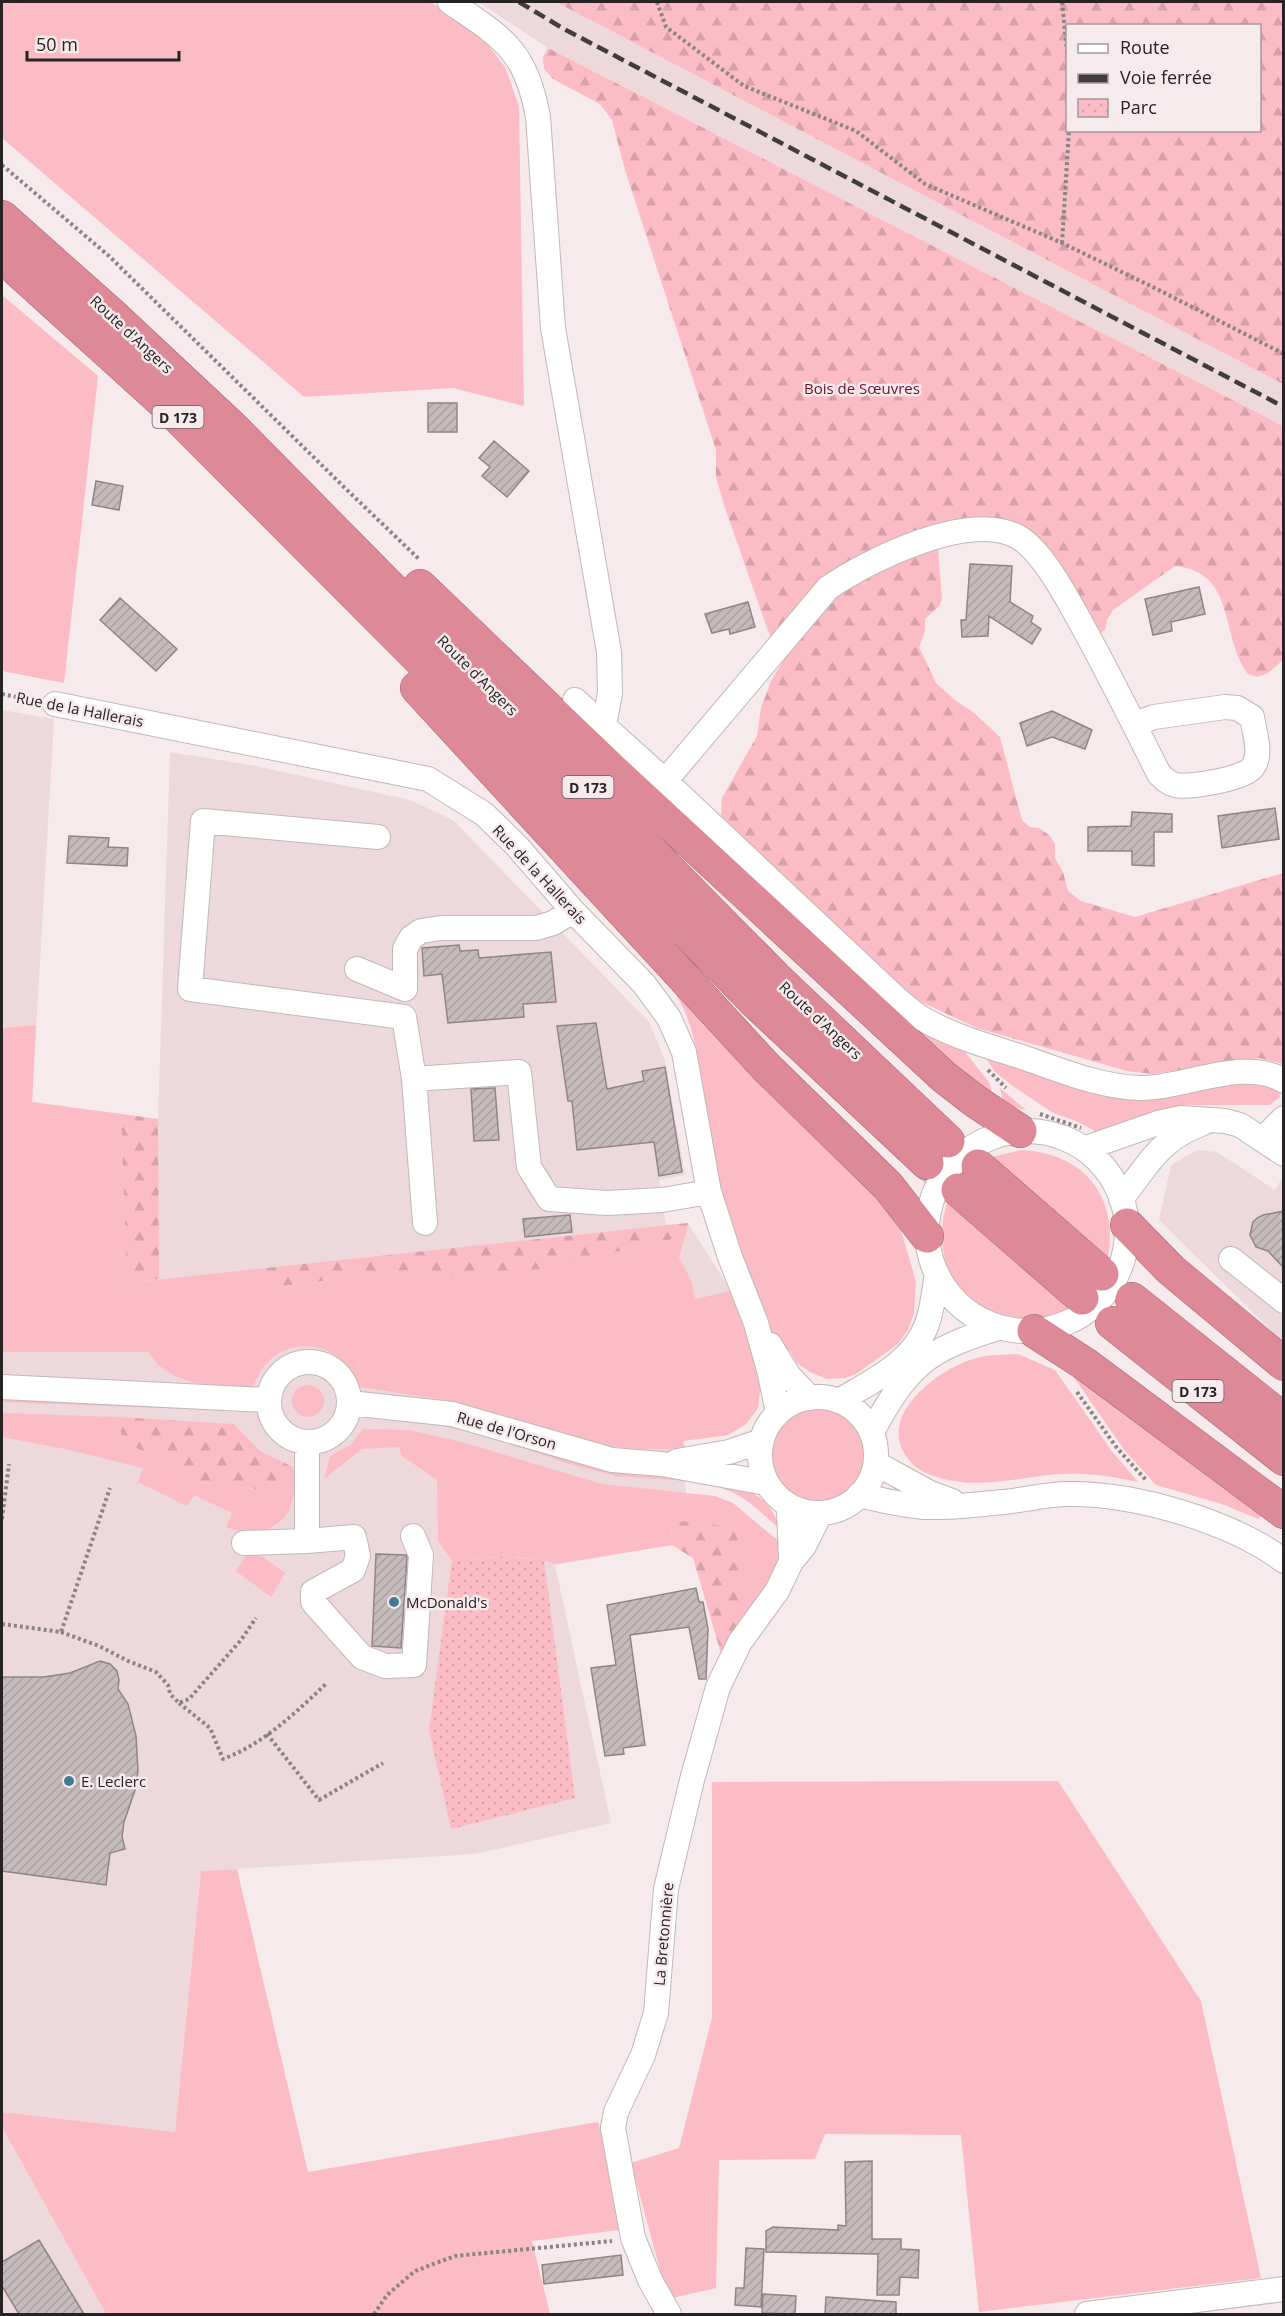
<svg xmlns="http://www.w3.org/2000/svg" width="1285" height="2316" viewBox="0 0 1285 2316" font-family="'Open Sans',sans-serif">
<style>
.built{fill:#edd9db}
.grass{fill:#fbbcc5}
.forest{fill:url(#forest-firs);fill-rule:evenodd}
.park{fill:url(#park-dots)}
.building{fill:url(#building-hatch);stroke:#908586;stroke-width:1.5}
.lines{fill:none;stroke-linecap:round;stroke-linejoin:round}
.highway-tunnel{stroke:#cdc2c4;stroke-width:33;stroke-dasharray:33 16;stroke-linecap:butt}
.minor-casing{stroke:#c2b7b8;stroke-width:26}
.highway-casing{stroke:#9e656f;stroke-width:34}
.path{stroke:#8b8385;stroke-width:4;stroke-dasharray:3 3;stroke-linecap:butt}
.minor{stroke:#fff;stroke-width:24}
.highway{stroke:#de8997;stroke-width:33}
.rail{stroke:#413c3d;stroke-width:4.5;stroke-dasharray:12 6;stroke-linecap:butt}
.poi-dot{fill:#3f7c93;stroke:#f6eaec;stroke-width:2}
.labels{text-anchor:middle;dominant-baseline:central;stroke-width:5;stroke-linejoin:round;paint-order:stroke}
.shield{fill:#f6eaec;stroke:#655f60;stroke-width:1.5}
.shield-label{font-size:14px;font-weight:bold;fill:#272324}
.street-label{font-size:15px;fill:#272324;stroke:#f6eaec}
.park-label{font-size:15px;fill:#6e0f2c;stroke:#f6eaec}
.poi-label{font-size:15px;fill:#272324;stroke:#f6eaec;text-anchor:start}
</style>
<defs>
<pattern id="forest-firs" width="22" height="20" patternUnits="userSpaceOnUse" patternTransform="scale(1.5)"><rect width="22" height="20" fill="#fbbcc5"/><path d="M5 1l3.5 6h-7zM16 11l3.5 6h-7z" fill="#d7a1a9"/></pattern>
<pattern id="park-dots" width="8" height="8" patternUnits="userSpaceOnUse" patternTransform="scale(1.5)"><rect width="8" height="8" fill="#fbbcc5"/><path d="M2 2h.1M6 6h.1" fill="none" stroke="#d7a1a9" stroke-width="1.8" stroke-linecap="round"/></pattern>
<pattern id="building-hatch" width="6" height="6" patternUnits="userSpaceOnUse" patternTransform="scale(1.5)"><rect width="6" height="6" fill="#c6bbbc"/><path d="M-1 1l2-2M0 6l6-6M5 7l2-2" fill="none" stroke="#aaa0a1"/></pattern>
</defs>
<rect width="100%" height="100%" fill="#f6eaec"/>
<!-- built -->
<path class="built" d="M478,2H556L1283,384V426L548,48Z
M2,710L54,719L32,1102L158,1119L170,752L256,766L410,800L453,820L649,1022L665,1060L685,1175L659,1180L666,1225L688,1223L731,1291L759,1362L755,1366L760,1389L758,1408L746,1424L728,1435L683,1441L686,1492L684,1499L670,1502L672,1545L555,1565L611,1823L475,1854L201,1871L175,2132L2,2112Z
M1197,1150L1217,1152L1275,1190L1283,1176V1342L1159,1220L1171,1165Z
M2,2127L106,2314H2Z"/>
<!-- grass -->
<path class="grass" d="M2,2H431L482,37L505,67L519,106L524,406L453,388L304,397L2,138Z
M2,295L98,376L64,683L2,671Z
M680,990L881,1192L901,1230L916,1282L914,1313L908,1330L898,1344L856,1374L845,1378L827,1379L810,1372L797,1363L789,1350L780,1352C768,1328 759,1302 749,1276C734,1236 721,1196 712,1154C702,1105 703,1037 676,995Z
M36,1025L32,1102L121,1114L127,1283L266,1268L268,1288L423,1268L440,1280L615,1252L685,1236L679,1258L691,1280L695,1299L731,1291L759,1362L755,1366L760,1389L758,1408L746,1424L728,1435L683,1441L685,1449H639L588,1444L527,1422L451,1401L359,1387C355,1380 351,1371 345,1364C328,1342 289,1340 270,1360C262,1367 257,1378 252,1387C214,1385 171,1388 148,1352H2V1028Z
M916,1026L960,1046L989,1082L994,1100L923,1042Z
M982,1052L1051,1077L1259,1080L1279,1092L1280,1097L1270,1105H1181L1097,1132L1076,1121L1053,1113L1010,1084L995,1072Z
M1000,1088L1026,1110L1004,1105Z
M1022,1150C1084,1153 1119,1197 1108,1257L991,1157Z
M949,1198L1073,1306C1062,1312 1051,1318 1039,1319C967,1330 924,1261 949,1198Z
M1018,1354L1055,1370L1111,1450L1138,1482C1119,1478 1099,1474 1080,1474C1028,1472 982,1494 931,1475C923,1472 914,1467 909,1460C874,1418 935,1371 973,1359C987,1354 1003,1355 1018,1354Z
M1064,1363L1266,1512L1258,1519L1222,1504L1156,1485L1125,1451Z
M292 1401a16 16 0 1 1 32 0a16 16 0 1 1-32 0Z
M2,1397L244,1411L2,1402Z
M771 1454a47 47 0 1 1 94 0a47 47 0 1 1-94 0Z
M2,1413L116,1417L124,1442L180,1469L199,1482L265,1490L296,1482C294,1490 293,1498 291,1506C281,1532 249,1537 226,1527L232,1513L194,1495L187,1506L138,1482L143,1468L65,1449L2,1437Z
M403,1414L689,1476V1481L616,1476L566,1463L493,1437L419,1421Z
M363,1429L409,1430L458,1441L602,1484L715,1496L733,1503L782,1544L780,1567L746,1615L671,1520L672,1545L555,1564C523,1553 486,1558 452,1560L438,1541L437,1480L402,1456L399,1447L362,1449L324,1479L330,1456L351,1444Z
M699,1479C735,1487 768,1487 780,1529C750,1504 740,1488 699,1484Z
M247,1554L263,1557L285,1573L271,1597L236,1571Z
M1058,1781L1201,2001L1261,2278L979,2312L961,2135L825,2134L815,2159L719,2160L716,2288L668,2299L631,2163L679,2148L712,2018V1782Z
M237,1869L308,2172L598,2122L627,2226L619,2230L532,2241L550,2314H106L2,2127V2112L175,2132L201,1871Z"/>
<!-- forest -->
<path class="forest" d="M556,2H1283V384ZM1068,26H1260V130H1068Z
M548,48L1283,426V660L1268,673L1257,677L1247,673C1220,634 1236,572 1175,566L1113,610L1107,620L1105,630L1099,634L1022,531L937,536L942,599L939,606L925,619V632L919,647L936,683L956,701L973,712L1000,737L1022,820L1030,827L1039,828L1050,836L1055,844V858L1063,872L1068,891L1081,901L1135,917L1283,873V1064L1259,1058L1152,1074L1127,1071L977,1028L917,1000L764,859L721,816L722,798L757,736L761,708L771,681L783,661L768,631L724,505L716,477V450L625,170L612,120L600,104L553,79L544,69L543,57Z
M121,1114L158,1119L159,1279L127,1283Z
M688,1223L685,1236L541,1269L486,1273L440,1280L423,1268L267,1288L266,1268Z
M116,1417L234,1424L260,1451L293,1467L296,1482L265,1490L199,1482L180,1469L124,1442Z
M671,1520L736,1527L746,1615L723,1660L693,1558L672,1545Z"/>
<!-- park -->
<path class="park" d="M504,1557L544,1560L575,1798L451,1829L429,1730L452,1560Z"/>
<!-- building -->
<path class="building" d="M428,403H457V432H428Z
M494,441L529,471L507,497L482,476L490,467L479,458Z
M96,481L123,486L119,510L92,505Z
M970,564L1012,566L1010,602L1033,616L1031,622L1041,629L1032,644L989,616L988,636L962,637L961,620H966Z
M1199,587L1205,614L1171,622L1172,631L1153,635L1145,599Z
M120,598L177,649L156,671L100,620Z
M748,602L755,627L730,634L729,629L712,633L705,614Z
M1052,711L1092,730L1085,749L1052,737L1027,746L1020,723Z
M1275,808L1279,839L1222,848L1218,816Z
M1132,812L1172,814V832H1154V866L1132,865V851H1088V827L1131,826Z
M69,836L109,838L108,847L128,848L127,866L67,863Z
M459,945L460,951L478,950L479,958L551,952L556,1002L523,1004L524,1017L448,1023L442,974L424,976L422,948Z
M596,1023L607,1089L644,1081L642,1071L665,1067L682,1172L659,1176L654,1142L577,1150L572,1101H568L557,1026Z
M495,1088L499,1140L474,1141L471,1089Z
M1284,1211V1268L1268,1251L1256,1247L1250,1235L1253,1222L1257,1218L1263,1215Z
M570,1215L572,1232L525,1237L523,1219Z
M376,1554L406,1555L407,1557L401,1648L372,1646Z
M696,1588L699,1602H703L708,1629L706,1679H699L689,1627L630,1635L645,1745L623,1748L624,1754L605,1756L591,1668L616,1665L607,1605Z
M100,1661L110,1664L117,1671L119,1680L118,1689L128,1704L136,1736L138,1771L135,1790L124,1822L122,1837L125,1849L110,1853L106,1885L2,1871V1677H44L70,1673Z
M872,2161V2239H901V2249L919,2250L918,2278L900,2277L899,2295H877L878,2254L766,2252V2231L773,2227L838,2230V2225L846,2226L845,2162Z
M39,2240L84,2314H19L2,2286V2262Z
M746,2248L764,2249L761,2307L735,2305L736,2288H744Z
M621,2255L623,2275L544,2284L542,2265Z
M763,2294L796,2296L795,2314L762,2313Z
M826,2297L896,2302V2314H825Z"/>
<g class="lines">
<!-- highway-tunnel -->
<path class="highway-tunnel" d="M927,1163L958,1190"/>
<defs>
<path id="minor" d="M450,2C503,38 526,50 538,117L553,328L609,652L610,693L604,725
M575,700L665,781L897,999C905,1006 914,1014 923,1019C954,1037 991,1047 1025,1058C1062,1071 1101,1087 1140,1088C1183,1089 1245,1056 1284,1081
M55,704L428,779L484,814L517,846L573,911L644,984L669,1018L684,1052L709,1192L730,1257L756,1323L769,1370L778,1412
M665,781L828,588C869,560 969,510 1018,537C1043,551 1068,600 1082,625C1109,674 1134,724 1159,774C1164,779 1168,783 1175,785C1189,788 1243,779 1252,768C1263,755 1254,731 1252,717L1237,708L1225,707L1154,717L1135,724
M378,837L203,821L190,989L404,1017L414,1079L519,1072L529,1167L549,1199L607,1203L662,1200L709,1192
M357,969L405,989V949L411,938L421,931L441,928H536L553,923L573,911
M414,1079L425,1223
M927 1231a100 100 0 1 1 200 0a100 100 0 1 1-200 0Z
M1263,1139L1284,1118
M1086,1148L1158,1123L1181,1118L1225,1121L1240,1125L1284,1154
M1121,1199C1150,1163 1157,1141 1203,1123
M1231,1259L1284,1301
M770,1345L789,1376L810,1398
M269 1402a40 40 0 1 1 80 0a40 40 0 1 1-80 0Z
M2,1387L268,1400
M760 1455a58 58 0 1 1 116 0a58 58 0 1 1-116 0Z
M839,1401C872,1381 913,1363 927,1324C933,1308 934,1290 937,1274
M350,1403L452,1414L612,1460L662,1464L767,1483
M872,1432C908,1365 926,1350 998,1328
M677,1461L729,1452L761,1441
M877,1464L930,1493L952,1501
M859,1495C881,1500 904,1506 927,1507C952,1508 979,1504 1004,1502C1025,1500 1047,1494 1068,1494C1134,1493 1231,1521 1284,1561
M789,1509L791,1562
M307,1541L354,1537L358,1556L353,1570L313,1592V1602L362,1657L385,1666L414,1665L421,1555L413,1536
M244,1543L307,1541V1443
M669,2314L650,2280L633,2238L613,2128L616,2112L643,2055L656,2013L666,1889L692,1780L718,1687L740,1642L777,1591L791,1562L804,1546L820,1514
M1087,2314L1284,2289"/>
<path id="highway" d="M2,217L111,314L233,428L776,978L948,1141
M2,256L164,403L492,732L754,1001L927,1163
M420,586L609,767L944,1077L975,1101L1020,1131
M417,688L767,1068L888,1186L927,1236
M978,1166L1102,1274
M958,1190L1082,1298
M1127,1225L1171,1270L1284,1364
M1132,1299L1284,1420
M1112,1323L1284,1459
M1034,1331L1085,1364L1284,1512"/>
</defs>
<!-- minor casing -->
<use href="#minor" class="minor-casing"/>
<!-- highway casing -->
<use href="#highway" class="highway-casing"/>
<!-- path -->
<path class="path" d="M657,2L666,27L744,86L856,131L925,184L1062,243L1157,289L1284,354
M1062,2L1068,59
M2,165L109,256L346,489L420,560
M1062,243L1069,130
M2,694L36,701
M988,1070L1006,1088
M1040,1114L1081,1128
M1077,1392L1117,1448L1146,1480
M2,1519L9,1464
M2,1624L61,1632L110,1488
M61,1632L99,1646L128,1661L156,1672L168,1685L170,1694L179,1703L189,1699L241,1640L256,1618
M179,1703L210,1728L223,1759C264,1744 296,1712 327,1683
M267,1734L319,1800L383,1763
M374,2314L387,2295L415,2271L455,2256L612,2241"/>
<!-- minor -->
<use href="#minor" class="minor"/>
<!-- highway -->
<use href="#highway" class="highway"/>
<!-- rail -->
<path class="rail" d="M519,2L564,29L1284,407"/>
</g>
<!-- markers -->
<g class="poi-dot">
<circle cx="394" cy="1602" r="6"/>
<circle cx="69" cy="1781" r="6"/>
</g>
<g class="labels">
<!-- shield labels -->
<g class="shield">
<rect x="152.5" y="406" width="51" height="22" rx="4.5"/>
<rect x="562.5" y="776" width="51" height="22" rx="4.5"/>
<rect x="1172.5" y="1380" width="51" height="22" rx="4.5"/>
</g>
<g class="shield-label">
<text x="178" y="417">D 173</text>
<text x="588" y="787">D 173</text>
<text x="1198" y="1391">D 173</text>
</g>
<!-- street labels -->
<g class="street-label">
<text transform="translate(132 334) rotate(43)">Route d'Angers</text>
<text transform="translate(478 675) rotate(45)">Route d'Angers</text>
<text transform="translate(80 709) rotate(11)">Rue de la Hallerais</text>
<text transform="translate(540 874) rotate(47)">Rue de la Hallerais</text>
<text transform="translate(821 1020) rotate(43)">Route d'Angers</text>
<text transform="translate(507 1430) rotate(16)">Rue de l'Orson</text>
<text transform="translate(663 1934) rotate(-85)">La Bretonnière</text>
</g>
<!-- park labels -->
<g class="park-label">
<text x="862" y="388">Bois de Sœuvres</text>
</g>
<!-- poi labels -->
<g class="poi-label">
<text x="406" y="1602">McDonald's</text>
<text x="81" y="1781">E. Leclerc</text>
</g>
</g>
<!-- border -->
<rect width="1285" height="2316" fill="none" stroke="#272324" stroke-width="6"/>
<!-- legend -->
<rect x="1066" y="24" width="195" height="108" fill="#f6eaec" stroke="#a39a9c" stroke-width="1.5"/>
<rect x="1078" y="44" width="30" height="9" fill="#ffffff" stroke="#a39a9c" stroke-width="1.5"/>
<text x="1120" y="54" font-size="18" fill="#272324">Route</text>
<rect x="1078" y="74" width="30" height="9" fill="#413c3d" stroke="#a39a9c" stroke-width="1.5"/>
<text x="1120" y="84" font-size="18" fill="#272324">Voie ferrée</text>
<rect x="1078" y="99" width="30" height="18" fill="url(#park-dots)" stroke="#a39a9c" stroke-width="1.5"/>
<text x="1120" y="114" font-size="18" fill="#272324">Parc</text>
<!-- scale -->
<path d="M27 51v9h152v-9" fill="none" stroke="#272324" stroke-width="3"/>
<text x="36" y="51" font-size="18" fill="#272324" stroke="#f6eaec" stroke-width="4.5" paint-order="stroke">50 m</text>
</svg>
